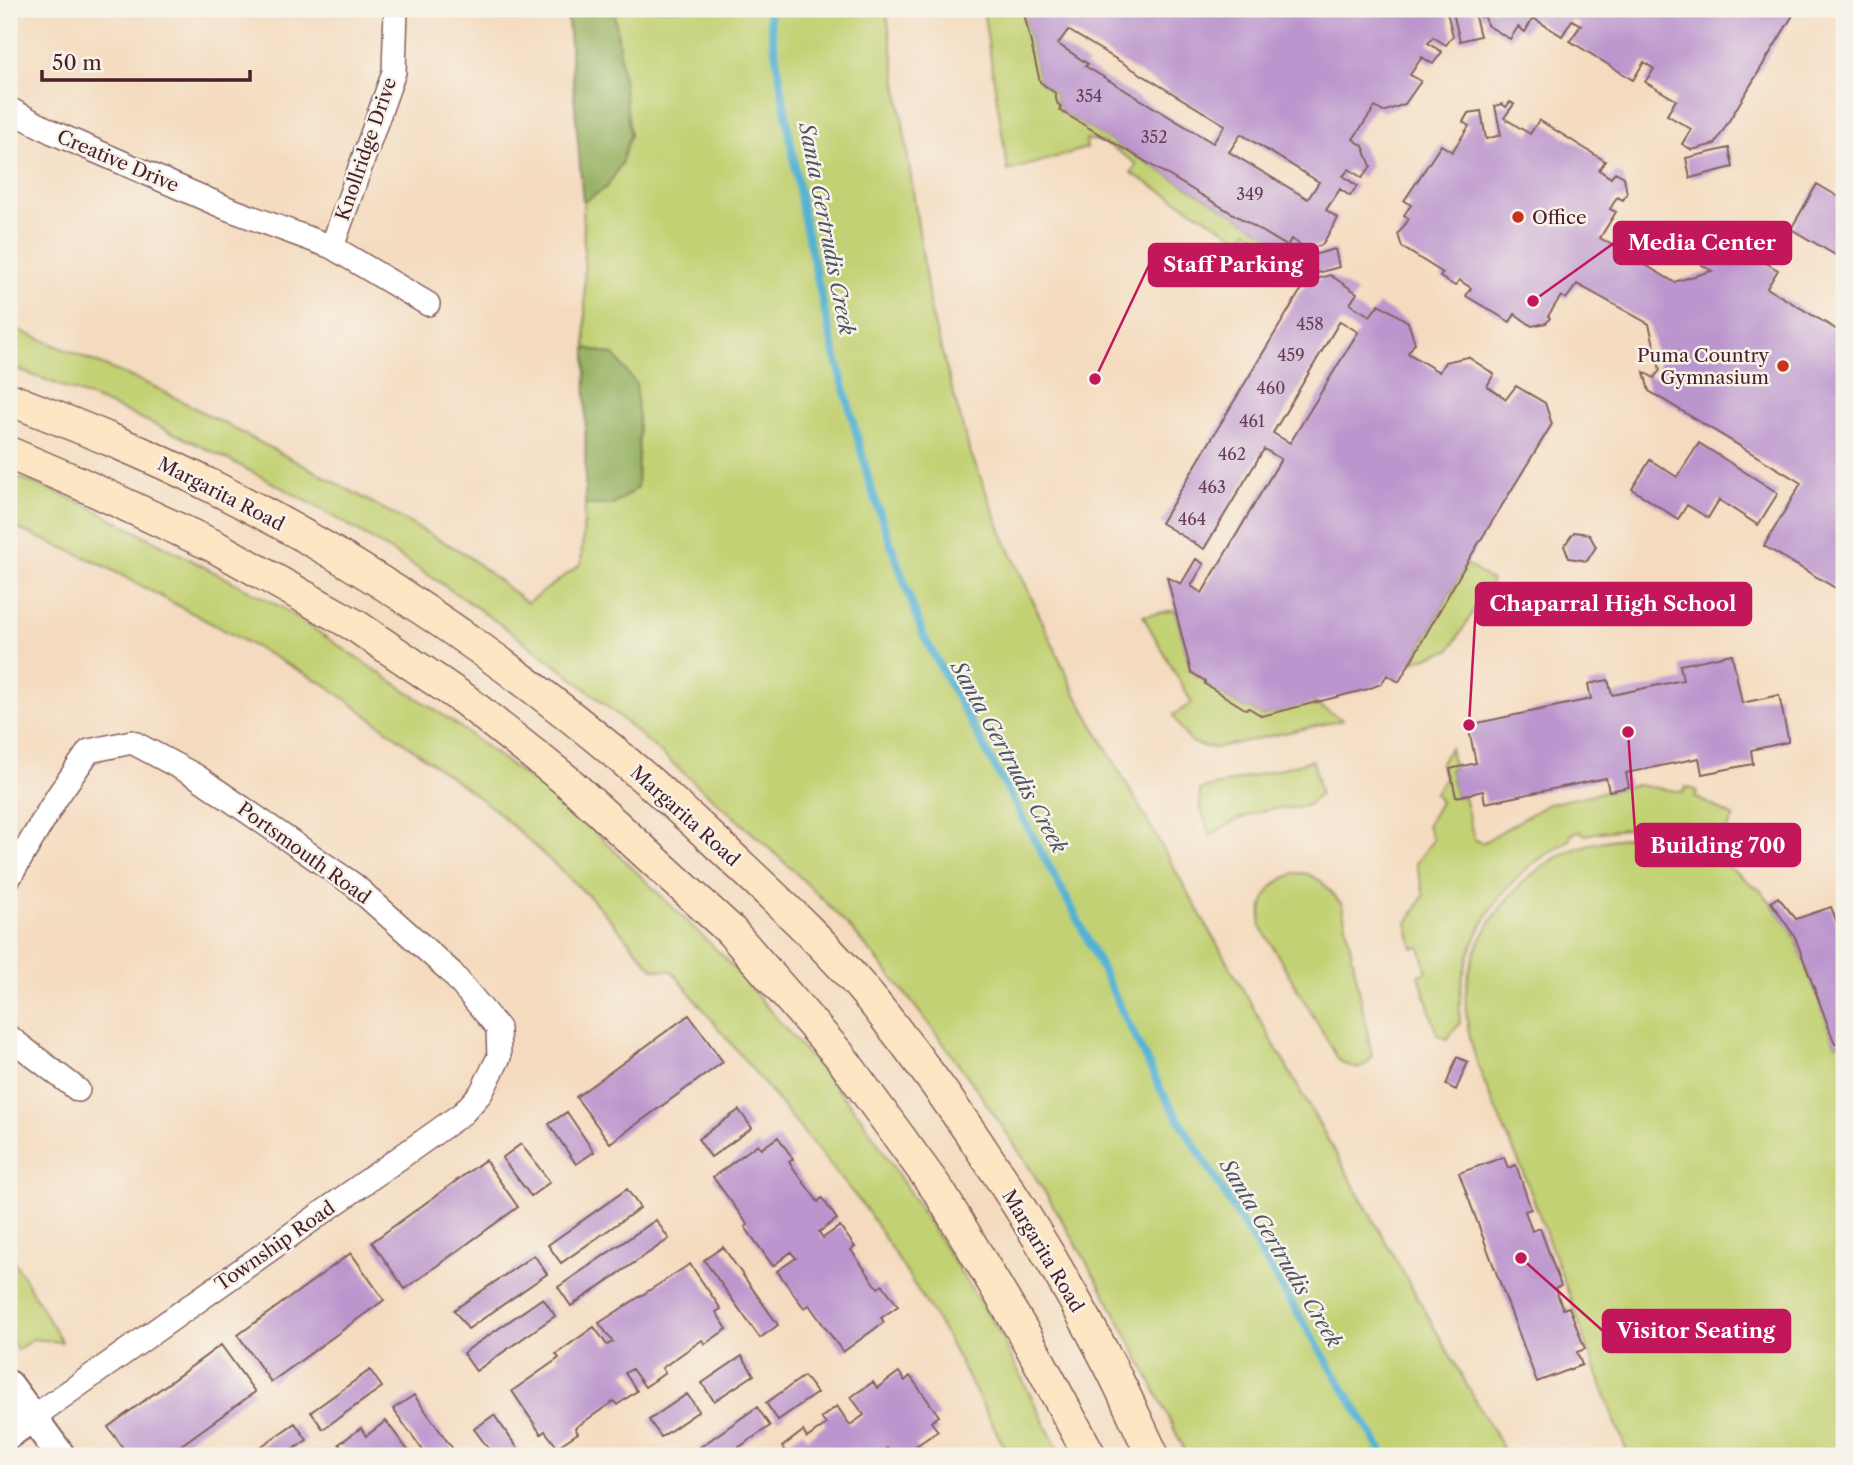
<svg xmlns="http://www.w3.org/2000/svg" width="1853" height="1465" viewBox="0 0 1853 1465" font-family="'Libre Caslon Text',serif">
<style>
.green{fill:#c2d173;stroke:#86784f;stroke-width:2}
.forest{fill:#99b365;stroke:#726948;stroke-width:2}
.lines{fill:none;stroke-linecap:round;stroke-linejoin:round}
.stream{stroke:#55b2d3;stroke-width:8}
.building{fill:#bb95cd;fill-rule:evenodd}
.minor-casing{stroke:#86615f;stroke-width:26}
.tertiary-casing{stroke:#86615f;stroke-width:32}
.secondary-casing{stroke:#86615f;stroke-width:35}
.minor{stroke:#fff;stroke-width:23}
.tertiary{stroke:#fff;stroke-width:28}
.secondary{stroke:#fce6c4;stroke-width:32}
.poi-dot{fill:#c8321e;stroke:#f7f3e8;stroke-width:2.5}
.labels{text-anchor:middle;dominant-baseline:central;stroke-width:5;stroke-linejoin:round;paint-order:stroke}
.number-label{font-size:16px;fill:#663c54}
.street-label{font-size:19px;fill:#4a1f2b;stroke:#f7f3e8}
.poi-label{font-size:19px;fill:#4a1f2b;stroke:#f7f3e8;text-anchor:start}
.water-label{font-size:21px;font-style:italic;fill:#4e5266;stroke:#f7f3e8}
.leader{fill:none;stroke:#c2185b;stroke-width:2.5}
.callout-dot{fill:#c2185b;stroke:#f7f3e8;stroke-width:2.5}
.callout{fill:#c2185b;stroke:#c2185b;stroke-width:2.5}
.callout-label{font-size:21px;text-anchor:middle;font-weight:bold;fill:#fff}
</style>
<rect width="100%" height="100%" fill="#f7f3e8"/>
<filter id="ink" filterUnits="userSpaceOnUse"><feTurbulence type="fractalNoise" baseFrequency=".0143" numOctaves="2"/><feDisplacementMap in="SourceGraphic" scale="14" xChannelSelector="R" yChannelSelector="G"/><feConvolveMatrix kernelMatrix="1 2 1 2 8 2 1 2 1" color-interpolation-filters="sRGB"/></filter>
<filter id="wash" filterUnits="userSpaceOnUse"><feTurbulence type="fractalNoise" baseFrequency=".00686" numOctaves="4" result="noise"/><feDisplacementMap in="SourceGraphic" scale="28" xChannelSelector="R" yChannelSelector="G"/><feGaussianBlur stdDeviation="1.57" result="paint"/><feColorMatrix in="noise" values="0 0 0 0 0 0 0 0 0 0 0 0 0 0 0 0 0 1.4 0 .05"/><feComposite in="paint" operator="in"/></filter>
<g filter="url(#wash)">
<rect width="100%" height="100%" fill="#f4dbbf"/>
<!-- green -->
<path class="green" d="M614,9H886L931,313L968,446L1005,540L1075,693L1507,1456H1187C1103,1275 1000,1105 871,952C813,884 746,827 679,769C650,744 621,717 591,693C456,585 305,492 147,421C102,400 55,384 9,366V326L155,387L318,473L464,553L527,603L581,564L585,505H613L614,355L586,348L583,202L607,186L630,135Z
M983,9H1023L1040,82L1055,93L1057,103L1061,107L1059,110L1287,246L1291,239L1302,246L1298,252L1293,250L1286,254L1247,230L1241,239L1131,173L1137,164C1123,155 1104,138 1086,140L1087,148L1008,171Z
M9,474L76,500L281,607L453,722L583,820L726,959L861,1117L996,1327L1061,1456H1009L943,1330L866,1209L672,971L653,969L593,900L493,808L326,685L97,562L9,525Z
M1466,564L1492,581L1450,650L1412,662Z
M1175,610L1191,672L1205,681V684L1245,709L1249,708L1262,716L1312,702L1343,720L1215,748C1186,745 1187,738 1173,715L1192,703L1143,616Z
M1450,748L1454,768L1450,769L1456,797L1464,796L1474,839L1482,843L1548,804L1636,785L1683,792L1686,787L1697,791L1695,797L1734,817L1717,848C1670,828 1636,824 1586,835L1579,831L1572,834L1569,840C1554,850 1537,859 1524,871C1482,909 1455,967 1460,1023L1447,1039L1437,1034L1419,975L1427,972L1420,947L1413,948L1407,923L1424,895L1416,863L1433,840L1427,825L1440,802L1435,793L1445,777L1440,764Z
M1313,760L1320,793C1305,815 1288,805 1265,810C1244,815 1227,824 1210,836L1200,805V790Z
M1642,837L1669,840L1710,854L1761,891L1788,925L1795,937L1835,1044L1843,1042L1844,1063L1842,1064L1844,1071V1456H1629C1600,1388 1578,1316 1551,1247C1541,1219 1530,1190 1519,1162C1498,1114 1461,1044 1466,991C1472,932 1517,875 1570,851C1593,841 1617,838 1642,837Z
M1297,873L1308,874L1321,881L1342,905L1372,1056L1366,1065L1358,1069L1342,1063L1337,1057L1260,925C1261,897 1269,882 1297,873Z
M9,1253L62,1342L33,1339L17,1350L9,1338Z"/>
<!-- forest -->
<path class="forest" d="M567,9H614L630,135L621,164L607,187L583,202Z
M586,348L614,355L636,384L639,432L637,488L613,505H585Z"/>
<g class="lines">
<!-- stream -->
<path class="stream" d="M768,9L804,220L829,331L871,488L923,635L1075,914L1161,1090L1385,1456"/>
</g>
<g id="blocks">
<!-- building -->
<path class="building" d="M1023,9H1442L1447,12L1453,36L1446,45L1433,37L1428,43L1442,52L1433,64L1422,57L1410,75L1421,81L1405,104L1383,112L1375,107L1353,139L1363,146L1371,166L1362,178L1349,169L1343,176L1357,186L1350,196L1340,189L1326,210L1338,218L1322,245L1298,252L1302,246L1291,239L1287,246L1059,110L1061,107L1057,103L1055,93L1040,82ZM1068,30L1225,125L1213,143L1085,66L1088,64L1058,44ZM1241,134L1319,182L1308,199L1229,152Z
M1452,9H1473L1480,36L1460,41Z
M1479,9H1783L1793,15L1715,144L1692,150L1682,144L1691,129L1667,115L1676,100L1645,82L1654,69L1644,62L1633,80L1570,41L1581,25L1572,20L1562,36L1533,18L1525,32L1518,27L1510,39L1487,25L1485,16L1481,17Z
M1510,102L1514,104L1504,118L1530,134L1539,120L1605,161L1599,170L1611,178L1615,172L1624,177L1627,194L1623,200L1617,197L1610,209L1616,212L1600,238L1674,282L1712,271L1702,265L1711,250L1715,253L1717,249L1735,245L1778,270L1767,288L1844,334V593L1764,546L1801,483L1649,391L1644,372L1654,378L1660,370L1649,324L1577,284L1566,299L1561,296L1548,316L1550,318L1546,323L1532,326L1515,314L1510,322L1466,296L1471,288L1459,280L1455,286L1440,277L1443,273L1402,247L1398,234L1409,219L1404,215L1411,205L1404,201L1441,145L1452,152L1469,126L1463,122L1468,113L1481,111L1486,139L1501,135L1495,106L1502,104L1506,107Z
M1729,148L1733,167L1690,178L1686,158Z
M1817,184L1844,200V260L1791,229Z
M1335,249L1339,267L1296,279L1291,261Z
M1330,275L1357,293L1350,304L1370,316L1379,304L1408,322L1415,343L1408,353L1439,372L1445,362L1468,357L1494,374L1487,386L1506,399L1516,386L1545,403L1552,424L1466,564L1399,682L1387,675L1381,684L1368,689L1262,716L1249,708L1245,709L1205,684V681L1191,672L1167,577L1181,584L1196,559L1204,564L1191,586L1202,593L1281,459L1264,449L1204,549L1161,523L1299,293L1309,281ZM1340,321L1358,332L1290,443L1273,433Z
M1699,443L1778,493L1758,525L1719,500L1708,518L1687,505L1678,519L1632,489L1650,460L1677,477Z
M1574,532L1589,534L1596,547L1587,561L1569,558L1564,546Z
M1732,654L1742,703L1779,695L1788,738V742L1751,750L1753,764L1702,774L1699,758L1626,773L1629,787L1609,791L1606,778L1485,803L1483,791L1456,797L1450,769L1476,763L1468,725L1591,699L1588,684L1608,680L1612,695L1683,680L1680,665Z
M1778,897L1796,919L1831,907L1844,941V1041L1835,1044L1795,937L1771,902Z
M689,1015L723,1062L610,1143L576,1097Z
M1457,1057L1468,1062L1456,1090L1446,1085Z
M739,1110L752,1128L711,1157L698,1139Z
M567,1112L594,1152L576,1164L549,1124Z
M778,1137L793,1159L789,1162L818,1202L822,1198L837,1219L819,1232L823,1238L840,1226L855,1247L851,1250L878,1288L883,1285L898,1306L881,1318L884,1322L843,1352L809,1305L804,1308L777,1271L796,1258L791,1252L773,1266L745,1227L748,1225L713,1177L758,1144L761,1149Z
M521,1144L550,1182L531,1196L502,1158Z
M1504,1157L1508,1168L1516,1165L1531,1209L1525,1211L1532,1231L1540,1228L1561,1286L1555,1288L1563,1309L1569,1307L1585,1349L1577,1352L1582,1365L1537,1382L1459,1173Z
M485,1160L518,1207L405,1289L372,1242Z
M627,1189L640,1208L561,1263L548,1245Z
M656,1220L669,1239L571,1306L558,1287Z
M723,1247L778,1325L760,1338L704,1260Z
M351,1253L384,1300L271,1382L238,1335Z
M534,1255L547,1274L468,1329L454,1310Z
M690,1264L721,1309L716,1312L727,1329L705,1344L702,1340L662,1368L665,1373L645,1387L632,1369L625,1373L637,1391L617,1405L614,1401L575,1428L578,1433L557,1447L545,1431L541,1434L512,1391L559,1358L556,1354L594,1327L607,1345L613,1342L599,1323Z
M543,1298L555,1316L476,1371L463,1353Z
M221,1345L255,1392L166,1456H129L108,1427Z
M742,1356L754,1375L714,1401L702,1383Z
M370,1370L382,1387L323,1429L311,1412Z
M899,1372L905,1381L910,1376L939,1416L931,1422L938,1431L916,1446L921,1453L917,1456H893L887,1448L875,1456H789L782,1447L803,1431L807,1438L826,1424L821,1418L837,1406L850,1425L864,1415L851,1397L873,1382L877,1388Z
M804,1376L817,1393L778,1420L766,1403Z
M687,1394L699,1411L661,1437L649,1420Z
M414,1395L455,1452L450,1456H427L393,1409Z
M757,1407L770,1426L726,1456H704L699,1448Z
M494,1415L521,1453L517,1456H494L474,1429Z
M386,1421L412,1456H348L339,1444L361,1428L366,1436Z
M295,1423L307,1440L283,1456H260L256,1450Z"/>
</g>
</g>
<g filter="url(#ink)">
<use href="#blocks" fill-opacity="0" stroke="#86615f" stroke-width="2"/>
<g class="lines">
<defs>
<path id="minor" d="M9,109L52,132L229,209L332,247L428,304
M332,247L394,72L396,9
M9,878L57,797L89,751L132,742L196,776L354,885L451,972L498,1028L499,1057L481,1093L463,1113L32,1418
M9,1037L78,1090"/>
<path id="tertiary" d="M9,1385L61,1456
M9,1434L32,1418"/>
<path id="secondary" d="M9,399C78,426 149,454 215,488C401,582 574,707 724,850C775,898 827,945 871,999C960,1109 1043,1236 1108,1362C1124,1392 1138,1425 1153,1456
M9,453L79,483L214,546L356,626L465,700L567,781L730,930L840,1056L940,1193L1026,1337L1090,1456"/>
</defs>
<!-- minor casing -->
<use href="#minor" class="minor-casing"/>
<!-- tertiary casing -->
<use href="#tertiary" class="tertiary-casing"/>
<!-- secondary casing -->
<use href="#secondary" class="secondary-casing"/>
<!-- minor -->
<use href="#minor" class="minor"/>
<!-- tertiary -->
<use href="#tertiary" class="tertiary"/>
<!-- secondary -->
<use href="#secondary" class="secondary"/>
</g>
</g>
<!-- markers -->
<g class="poi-dot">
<circle cx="1518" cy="217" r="7"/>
<circle cx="1783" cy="366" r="7"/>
</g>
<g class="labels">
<!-- number labels -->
<g class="number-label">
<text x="1089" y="96">354</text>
<text x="1154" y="137">352</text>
<text x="1250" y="194">349</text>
<text x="1310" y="324">458</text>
<text x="1291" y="355">459</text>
<text x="1271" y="388">460</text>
<text x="1252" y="421">461</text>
<text x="1232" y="454">462</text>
<text x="1212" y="487">463</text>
<text x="1192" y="519">464</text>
</g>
<!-- street labels -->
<g class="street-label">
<text transform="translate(366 149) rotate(-71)">Knollridge Drive</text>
<text transform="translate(118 161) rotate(23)">Creative Drive</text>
<text transform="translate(221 494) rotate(27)">Margarita Road</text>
<text transform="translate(685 816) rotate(42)">Margarita Road</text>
<text transform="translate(304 853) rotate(36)">Portsmouth Road</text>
<text transform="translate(275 1246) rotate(-35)">Township Road</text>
<text transform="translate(1043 1251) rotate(59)">Margarita Road</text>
</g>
<!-- poi labels -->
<g class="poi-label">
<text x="1532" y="217">Office</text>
<text x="1769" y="355" text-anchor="end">Puma Country<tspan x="1769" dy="22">Gymnasium</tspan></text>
</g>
<!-- water labels -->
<g class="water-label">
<text transform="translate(827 229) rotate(79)">Santa Gertrudis Creek</text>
<text transform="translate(1009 757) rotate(61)">Santa Gertrudis Creek</text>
<text transform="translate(1281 1253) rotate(59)">Santa Gertrudis Creek</text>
</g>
</g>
<!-- callouts -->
<path class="leader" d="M1533 301L1614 243M1095 379L1149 265M1469 725L1476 604M1628 732L1636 845M1521 1258L1603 1331"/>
<g class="callout-dot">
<circle cx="1533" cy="301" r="7"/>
<circle cx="1095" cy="379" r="7"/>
<circle cx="1469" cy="725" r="7"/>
<circle cx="1628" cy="732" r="7"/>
<circle cx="1521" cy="1258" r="7"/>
</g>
<g class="callout">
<rect x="1614" y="222" width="177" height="42" rx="7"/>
<rect x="1149" y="244" width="169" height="42" rx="7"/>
<rect x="1476" y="583" width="275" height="42" rx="7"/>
<rect x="1636" y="824" width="164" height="42" rx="7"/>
<rect x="1603" y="1310" width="187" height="42" rx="7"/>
</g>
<g class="callout-label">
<text x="1702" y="250">Media Center</text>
<text x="1233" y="272">Staff Parking</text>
<text x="1613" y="611">Chaparral High School</text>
<text x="1718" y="853">Building 700</text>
<text x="1696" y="1338">Visitor Seating</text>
</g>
<!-- margin -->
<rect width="1853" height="1465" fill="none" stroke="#f7f3e8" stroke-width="35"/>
<!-- scale -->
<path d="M42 70v10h208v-10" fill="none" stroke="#4a1f2b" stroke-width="3.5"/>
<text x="52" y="70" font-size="21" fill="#4a1f2b" stroke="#f7f3e8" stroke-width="5" paint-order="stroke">50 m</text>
</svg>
